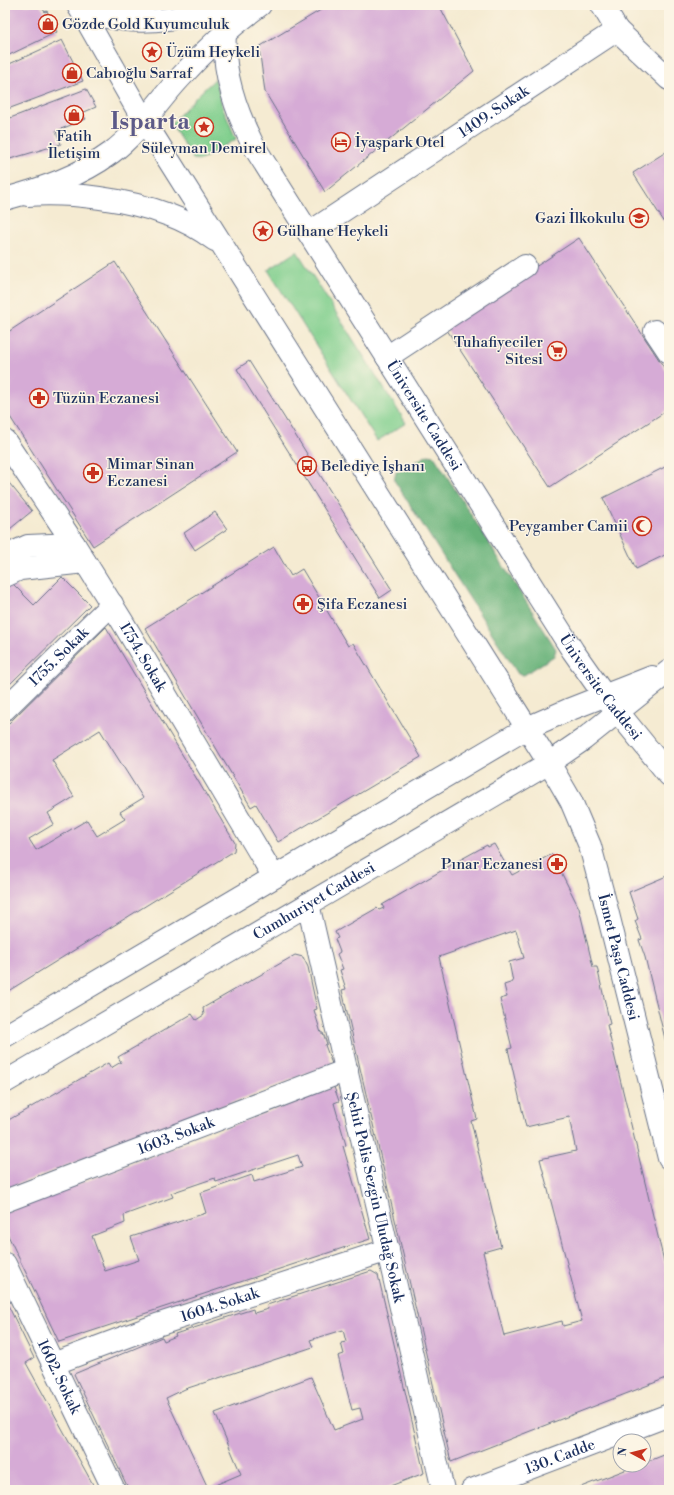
<svg xmlns="http://www.w3.org/2000/svg" width="674" height="1495" viewBox="0 0 674 1495" font-family="'Libre Bodoni',serif">
<style>
.green{fill:#81cf8e;stroke:#4e7f76}
.forest{fill:#68b279;stroke:#42706c}
.building{fill:#d6abd6;fill-rule:evenodd}
.lines{fill:none;stroke-linecap:round;stroke-linejoin:round}
.pedestrian-casing{stroke:#677187;stroke-width:24}
.minor-casing{stroke:#677187;stroke-width:24}
.tertiary-casing{stroke:#677187;stroke-width:24}
.secondary-casing{stroke:#677187;stroke-width:24}
.primary-casing{stroke:#677187;stroke-width:24}
.pedestrian{stroke:#fff;stroke-width:22}
.minor{stroke:#fff;stroke-width:22}
.tertiary{stroke:#fff;stroke-width:22}
.secondary{stroke:#fff;stroke-width:22}
.primary{stroke:#fff;stroke-width:22}
.labels{text-anchor:middle;dominant-baseline:central;stroke-width:3;stroke-linejoin:round;paint-order:stroke}
.poi-label{font-size:15px;fill:#1b2f5e;stroke:#fcf5e5;text-anchor:start}
.street-label{font-size:15px;fill:#1b2f5e;stroke:#fcf5e5}
.town-label{font-size:23px;font-weight:bold;fill:#5c5a88;stroke:#fcf5e5}
</style>
<rect width="100%" height="100%" fill="#fcf5e5"/>
<filter id="ink" filterUnits="userSpaceOnUse"><feTurbulence type="fractalNoise" baseFrequency=".025" numOctaves="2"/><feDisplacementMap in="SourceGraphic" scale="8" xChannelSelector="R" yChannelSelector="G"/><feConvolveMatrix kernelMatrix="1 2 1 2 8 2 1 2 1" color-interpolation-filters="sRGB"/></filter>
<filter id="wash" filterUnits="userSpaceOnUse"><feTurbulence type="fractalNoise" baseFrequency=".012" numOctaves="4" result="noise"/><feDisplacementMap in="SourceGraphic" scale="16" xChannelSelector="R" yChannelSelector="G"/><feGaussianBlur stdDeviation="0.9" result="paint"/><feColorMatrix in="noise" values="0 0 0 0 0 0 0 0 0 0 0 0 0 0 0 0 0 1.4 0 .05"/><feComposite in="paint" operator="in"/></filter>
<g filter="url(#wash)">
<rect width="100%" height="100%" fill="#f5ebd2"/>
<!-- green -->
<path class="green" d="M215,79L223,108L236,139L201,160L193,159L171,124L198,95Z
M297,251L406,423L377,441L268,270Z"/>
<!-- forest -->
<path class="forest" d="M428,455L434,456L556,649L554,656L524,675L518,674L394,480L396,472Z"/>
<g id="blocks">
<!-- building -->
<path class="building" d="M5,5H40L45,12L47,11L57,32L5,57Z
M329,5H439L474,71L325,192L265,92L259,47Z
M62,40L83,81L5,110V66Z
M86,89L96,107L82,113L86,119L56,131L61,144L10,159L5,150V120Z
M669,150V220L665,223L633,173Z
M579,238L669,375V409L550,487L445,327Z
M115,262L237,452L93,546L5,409V334Z
M249,361L392,590L380,598L237,369Z
M669,465V553L636,569L603,498Z
M5,478L32,511L5,533Z
M215,512L227,529L195,550L184,533Z
M274,547L291,576L302,569L348,646L353,643L421,757L278,842L256,804L251,807L145,628Z
M62,577L90,605L5,689V583L9,580L34,605Z
M106,627L235,843L234,851L5,993V727ZM100,730L143,798L120,812L125,819L97,836L87,820L36,850L29,839L54,824L48,813L74,797L52,760Z
M494,844L512,875L552,854L579,908L593,967H597L610,1024L607,1025L669,1282V1377L451,1462L342,990L346,989L340,970L343,969L337,954L340,952L335,939L338,938L335,932L377,908L379,910L384,908L382,905L453,864L455,868L460,864L458,861L487,845L488,847ZM516,930L524,958L509,962L513,982L504,985L507,997L500,999L512,1048L508,1049L526,1127L569,1117L576,1151L540,1159L582,1321L563,1326L562,1321L504,1336L483,1252L501,1247L471,1121L477,1119L439,957Z
M669,875V1051H668L645,957L639,940L642,939L635,921L638,919L629,892Z
M295,955L303,957L308,967L317,1009L314,1010L321,1033H323L327,1044L325,1045L332,1064L5,1189V1122L108,1063L111,1068L121,1062L118,1057L192,1014L196,1020L204,1015L203,1008Z
M334,1087L339,1101L334,1103L346,1145L343,1146L370,1239L59,1342L5,1229V1212ZM298,1155L302,1167L254,1182L252,1175L200,1193L206,1213L131,1237L139,1260L105,1271L92,1236L125,1223L124,1215L173,1197L171,1193L215,1178L216,1182Z
M371,1271L378,1275L424,1473L380,1490H129L74,1374L162,1337L164,1341L176,1336L175,1334L253,1309L254,1313L268,1309L267,1305ZM343,1330L346,1342L341,1343L344,1354L338,1356L352,1410L360,1408L363,1419L334,1430L311,1377L215,1413L241,1474L208,1488L166,1398L185,1389L313,1347L310,1340Z
M5,1299L34,1358L26,1363L96,1490H5Z
M669,1453V1490H573L638,1465H644V1463Z"/>
</g>
</g>
<g filter="url(#ink)">
<use href="#blocks" fill-opacity="0" stroke="#677187" stroke-width="1"/>
<g class="lines">
<defs>
<g id="pedestrian">
<path d="M602,5L617,30"/>
<path d="M387,357L525,266"/>
<path d="M5,441L74,544"/>
<path d="M5,576L20,569L85,562"/>
<path id="s1" d="M5,709L112,604"/>
</g>
<g id="minor">
<path id="s2" d="M309,233L617,30L669,79"/>
<path d="M655,331L669,352"/>
<path id="s3" d="M5,559L15,552L28,546L74,544L122,621L274,877"/>
<path id="s4" d="M308,904L443,1490"/>
<path id="s5" d="M5,1201L347,1070"/>
<path id="s6" d="M5,1264L114,1490"/>
<path id="s7" d="M53,1364L157,1325L388,1250"/>
<path id="s8" d="M472,1490L669,1415"/>
</g>
<g id="tertiary">
<path d="M5,1036L527,728L568,710L652,677"/>
<path id="s9" d="M5,1082L549,763L584,739L669,671"/>
</g>
<g id="secondary">
<path id="s10" d="M78,5L144,121L549,763L571,801L590,846L604,898L669,1158"/>
<path d="M79,7C128,31 182,19 232,5"/>
<path id="s11" d="M225,34C222,72 236,111 253,145L573,651L604,695L669,775"/>
<path d="M27,195C71,192 128,199 169,215C186,221 201,230 215,240"/>
</g>
<path id="primary" d="M5,199C42,189 80,176 111,153C138,133 157,103 179,79C203,52 231,26 260,5"/>
</defs>
<!-- pedestrian casing -->
<use href="#pedestrian" class="pedestrian-casing"/>
<!-- minor casing -->
<use href="#minor" class="minor-casing"/>
<!-- tertiary casing -->
<use href="#tertiary" class="tertiary-casing"/>
<!-- secondary casing -->
<use href="#secondary" class="secondary-casing"/>
<!-- primary casing -->
<use href="#primary" class="primary-casing"/>
<!-- pedestrian -->
<use href="#pedestrian" class="pedestrian"/>
<!-- minor -->
<use href="#minor" class="minor"/>
<!-- tertiary -->
<use href="#tertiary" class="tertiary"/>
<!-- secondary -->
<use href="#secondary" class="secondary"/>
<!-- primary -->
<use href="#primary" class="primary"/>
</g>
</g>
<!-- icons -->
<defs>
<symbol id="shop-ring" viewBox="-11 -11 22 22"><circle r="9.5" fill="#fcf5e5" stroke="#c8321e" stroke-width="1.5"/><path d="M-5-2.5h2.3a2.7 3.5 0 0 1 5.4 0H5L5.5 6h-11ZM-1.5-2.5h3a1.5 2.3 0 0 0-3 0Z" fill="#c8321e"/></symbol>
<symbol id="sight-ring" viewBox="-11 -11 22 22"><circle r="9.5" fill="#fcf5e5" stroke="#c8321e" stroke-width="1.5"/><path d="M0-6L1.8-2.2L6-1.7L2.9 1.2L3.7 5.4L0 3.3L-3.7 5.4L-2.9 1.2L-6-1.7L-1.8-2.2Z" fill="#c8321e"/></symbol>
<symbol id="hotel-ring" viewBox="-11 -11 22 22"><circle r="9.5" fill="#fcf5e5" stroke="#c8321e" stroke-width="1.5"/><path d="M-6-4.5h1.5V1H6V5H4.5V3h-9V5H-6ZM-4 0a1.8 1.8 0 1 1 3.6 0ZM.5 0V-2.5h3Q6-2.5 6 0Z" fill="#c8321e"/></symbol>
<symbol id="school-ring" viewBox="-11 -11 22 22"><circle r="9.5" fill="#fcf5e5" stroke="#c8321e" stroke-width="1.5"/><path d="M0-5L7-2L0 1L-7-2ZM-4 1L0 2.5L4 1V4Q0 6-4 4Z" fill="#c8321e"/></symbol>
<symbol id="supermarket-ring" viewBox="-11 -11 22 22"><circle r="9.5" fill="#fcf5e5" stroke="#c8321e" stroke-width="1.5"/><path d="M-6-5.5h2.5l.6 2H6L4.5 2H-2.5L-4.4-4H-6ZM-1.5 3.2a1.3 1.3 0 1 0 .1 0ZM3 3.2a1.3 1.3 0 1 0 .1 0Z" fill="#c8321e"/></symbol>
<symbol id="pharmacy-ring" viewBox="-11 -11 22 22"><circle r="9.5" fill="#fcf5e5" stroke="#c8321e" stroke-width="1.5"/><path d="M-2-6h4v4h4v4h-4v4h-4v-4h-4v-4h4Z" fill="#c8321e"/></symbol>
<symbol id="bus-ring" viewBox="-11 -11 22 22"><circle r="9.5" fill="#fcf5e5" stroke="#c8321e" stroke-width="1.5"/><path d="M-5-6H5V4H4V6H2V4H-2V6H-4V4H-5ZM-3.5-4V0h7V-4ZM-3.5 1.2v1.5H-2V1.2ZM2 1.2v1.5H3.5V1.2Z" fill="#c8321e"/></symbol>
<symbol id="mosque-ring" viewBox="-11 -11 22 22"><circle r="9.5" fill="#fcf5e5" stroke="#c8321e" stroke-width="1.5"/><path d="M3.5-4.9A6 6 0 1 0 3.5 4.9A5 5 0 1 1 3.5-4.9Z" fill="#c8321e"/></symbol>
</defs>
<g fill-rule="evenodd">
<use href="#shop-ring" x="37" y="13" width="22" height="22"/>
<use href="#sight-ring" x="141" y="41" width="22" height="22"/>
<use href="#shop-ring" x="61" y="62" width="22" height="22"/>
<use href="#shop-ring" x="63" y="104" width="22" height="22"/>
<use href="#sight-ring" x="193" y="116" width="22" height="22"/>
<use href="#hotel-ring" x="330" y="131" width="22" height="22"/>
<use href="#school-ring" x="628" y="207" width="22" height="22"/>
<use href="#sight-ring" x="252" y="220" width="22" height="22"/>
<use href="#supermarket-ring" x="546" y="340" width="22" height="22"/>
<use href="#pharmacy-ring" x="28" y="387" width="22" height="22"/>
<use href="#bus-ring" x="296" y="455" width="22" height="22"/>
<use href="#pharmacy-ring" x="82" y="462" width="22" height="22"/>
<use href="#mosque-ring" x="631" y="515" width="22" height="22"/>
<use href="#pharmacy-ring" x="292" y="593" width="22" height="22"/>
<use href="#pharmacy-ring" x="546" y="853" width="22" height="22"/>
</g>
<g class="labels">
<!-- poi labels -->
<g class="poi-label">
<text x="62" y="24">Gözde Gold Kuyumculuk</text>
<text x="166" y="52">Üzüm Heykeli</text>
<text x="86" y="73">Cabıoğlu Sarraf</text>
<text x="74" y="136" text-anchor="middle">Fatih<tspan x="74" dy="17">İletişim</tspan></text>
<text x="355" y="142">İyaşpark Otel</text>
<text x="204" y="148" text-anchor="middle">Süleyman Demirel</text>
<text x="625" y="218" text-anchor="end">Gazi İlkokulu</text>
<text x="277" y="231">Gülhane Heykeli</text>
<text x="543" y="342" text-anchor="end">Tuhafiyeciler<tspan x="543" dy="17">Sitesi</tspan></text>
<text x="53" y="398">Tüzün Eczanesi</text>
<text x="107" y="464">Mimar Sinan<tspan x="107" dy="17">Eczanesi</tspan></text>
<text x="321" y="466">Belediye İşhanı</text>
<text x="628" y="526" text-anchor="end">Peygamber Camii</text>
<text x="317" y="604">Şifa Eczanesi</text>
<text x="543" y="864" text-anchor="end">Pınar Eczanesi</text>
</g>
<!-- street labels -->
<g class="street-label">
<text stroke="none"><textPath href="#s2" startOffset="221">1409. Sokak</textPath></text>
<text stroke="none"><textPath href="#s11" startOffset="436">Üniversite Caddesi</textPath></text>
<text stroke="none"><textPath href="#s1" startOffset="75">1755. Sokak</textPath></text>
<text stroke="none"><textPath href="#s3" startOffset="205">1754. Sokak</textPath></text>
<text stroke="none"><textPath href="#s11" startOffset="760">Üniversite Caddesi</textPath></text>
<text stroke="none"><textPath href="#s9" startOffset="358">Cumhuriyet Caddesi</textPath></text>
<text stroke="none"><textPath href="#s10" startOffset="1100">İsmet Paşa Caddesi</textPath></text>
<text stroke="none"><textPath href="#s5" startOffset="183">1603. Sokak</textPath></text>
<text stroke="none"><textPath href="#s4" startOffset="301">Şehit Polis Sezgin Uludağ Sokak</textPath></text>
<text stroke="none"><textPath href="#s7" startOffset="177">1604. Sokak</textPath></text>
<text stroke="none"><textPath href="#s6" startOffset="125">1602. Sokak</textPath></text>
<text stroke="none"><textPath href="#s8" startOffset="94">130. Cadde</textPath></text>
</g>
<!-- town labels -->
<g class="town-label">
<text x="150" y="122">Isparta</text>
</g>
</g>
<!-- margin -->
<rect width="674" height="1495" fill="none" stroke="#fcf5e5" stroke-width="20"/>
<!-- north arrow -->
<g transform="translate(632 1453) rotate(277)"><circle r="19" fill="#fcf5e5" stroke="#a2a6af"/>
<path d="M0-3L7 15L0 10L-7 15Z" fill="#c8321e"/>
<text y="-6" font-size="11" font-weight="bold" text-anchor="middle" fill="#1b2f5e">N</text>
</g>
</svg>
